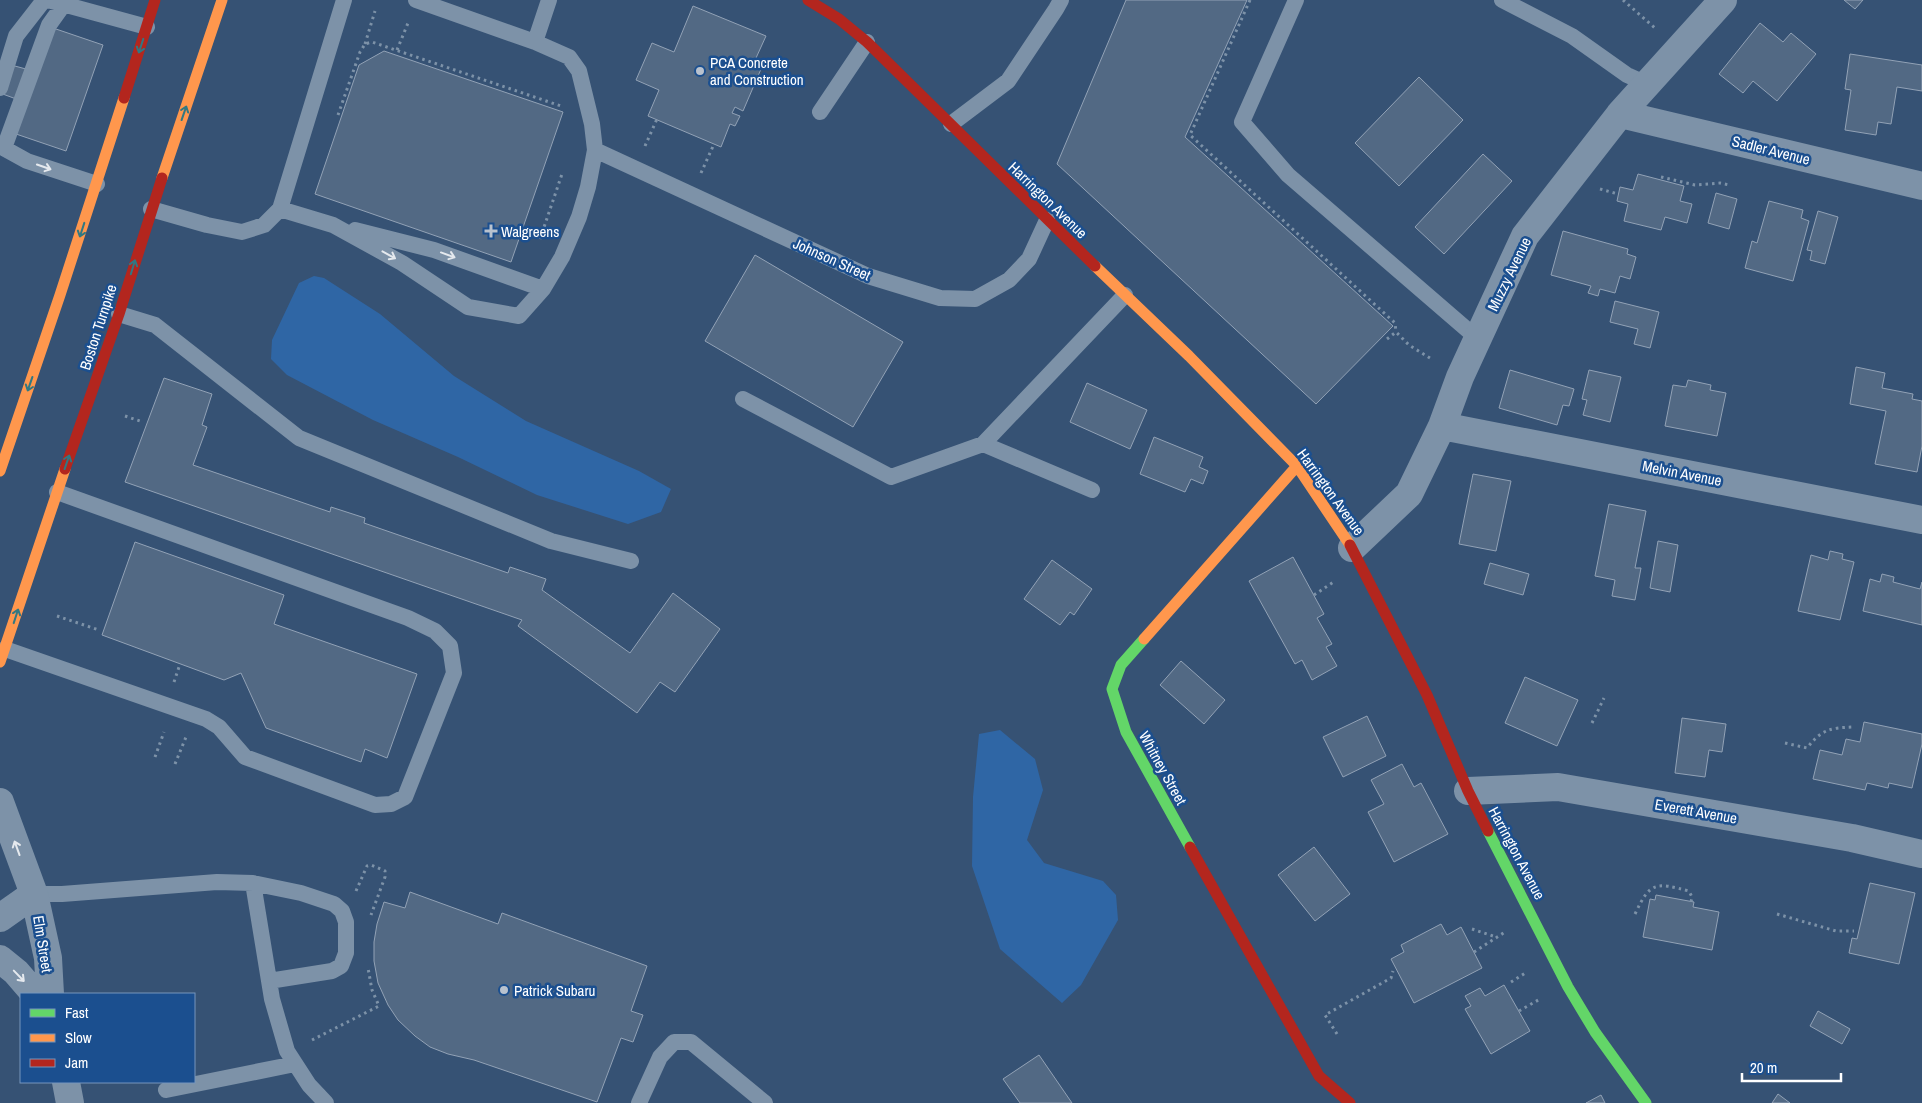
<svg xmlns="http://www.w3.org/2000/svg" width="1922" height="1103" viewBox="0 0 1922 1103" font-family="'Archivo Narrow',sans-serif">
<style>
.green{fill:#2f66a5}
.building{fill:#526984;stroke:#92a2b6}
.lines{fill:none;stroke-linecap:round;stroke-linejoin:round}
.path{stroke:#7d92a8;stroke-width:3;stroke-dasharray:2.5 4;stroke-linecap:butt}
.lane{stroke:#7d92a8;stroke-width:16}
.street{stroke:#7d92a8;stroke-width:28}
.fast{stroke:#63d668;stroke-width:11}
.slow{stroke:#ff974d;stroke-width:11}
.jam{stroke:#b3261e;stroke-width:11}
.oneway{stroke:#317883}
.oneway2{stroke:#e5e9ee}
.poi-dot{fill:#b9c2ce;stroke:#1b4f8f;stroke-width:2}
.labels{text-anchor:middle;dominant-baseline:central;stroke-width:5;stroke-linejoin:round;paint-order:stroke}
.poi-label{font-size:15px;fill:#fff;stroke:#1b4f8f;text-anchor:start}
.street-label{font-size:15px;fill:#fff;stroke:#1b4f8f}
</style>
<rect width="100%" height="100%" fill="#365274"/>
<!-- green -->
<path class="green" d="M314,276L324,278L380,314L454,376L526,421L639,471L671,489L661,512L628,524L537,495L458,457L373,420L287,375L271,359L272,340L299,283Z
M1000,730L1035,759L1043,790L1027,840L1044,863L1103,881L1116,895L1118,920L1081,985L1062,1003L1000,949L972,866L973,797L979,734Z"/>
<!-- building -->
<path class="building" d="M1126,0H1247L1185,137L1393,326L1316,404L1057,164Z
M1844,0H1863L1855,9Z
M693,6L766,36L756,58L764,62L743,111L735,107L732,113L740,116L735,126L730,124L721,147L648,116L659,90L636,80L652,43L674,52Z
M1760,23L1783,42L1791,33L1816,54L1777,101L1753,81L1743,93L1719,74Z
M53,28L103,45L66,151L16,134L27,103L0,93V62L37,72Z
M384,51L563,112L511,262L315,194L359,65Z
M1850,54L1922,65V91L1897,87L1891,124L1878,122L1876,135L1845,130L1851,90L1845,89Z
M1419,77L1463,120L1399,186L1355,143Z
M1483,154L1512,181L1444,254L1415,227Z
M1638,174L1684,186L1680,201L1692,204L1687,223L1665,217L1661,230L1624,221L1628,204L1617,201L1620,187L1633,190Z
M1716,193L1737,199L1729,229L1708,223Z
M1769,201L1803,210L1801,218L1809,221L1793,281L1745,268L1752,241L1757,243Z
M1818,211L1838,217L1825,264L1810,260L1812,251L1807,250Z
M1563,231L1628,249L1627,254L1636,257L1630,279L1620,276L1615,293L1600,289L1598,296L1588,293L1591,286L1551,275Z
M755,255L903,342L853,427L705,341Z
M1615,301L1659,312L1650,348L1634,344L1638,329L1610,322Z
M1856,367L1885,373L1882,388L1913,394L1912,399L1922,401V446L1917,472L1875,464L1886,411L1850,404Z
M1510,370L1574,389L1569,406L1563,405L1557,425L1499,408Z
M1589,370L1621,377L1610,422L1583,415L1587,400L1582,399Z
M164,378L212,394L202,425L207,427L193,465L330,512L331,507L365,518L364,523L508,573L510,567L546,579L542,590L630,653L673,593L720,629L675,692L660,682L637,713L518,626L522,620L125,482Z
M1688,380L1711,385L1710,390L1726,393L1717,436L1665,426L1673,385L1686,387Z
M1087,383L1147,410L1130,449L1070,422Z
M1154,437L1203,457L1199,467L1208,471L1203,484L1191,479L1185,492L1140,474Z
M1473,474L1511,481L1496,551L1459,544Z
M1609,504L1646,511L1635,568H1641L1635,600L1612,596L1615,580L1595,576Z
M1658,541L1678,545L1670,592L1650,588Z
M135,542L284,595L274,624L417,674L387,758L365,749L361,762L266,728L241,673L224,680L102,635Z
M1830,551L1843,554L1842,559L1854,562L1840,620L1798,611L1811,555L1828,560Z
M1293,557L1324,614L1317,618L1332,644L1326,647L1337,666L1312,680L1302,660L1295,664L1249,581Z
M1052,560L1092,589L1074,615L1070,612L1060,625L1024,599Z
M1490,563L1529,574L1523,595L1484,584Z
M1882,574L1894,577L1893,582L1920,589L1922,582V625L1863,611L1870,579L1880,582Z
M1181,661L1225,700L1204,724L1160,685Z
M1525,677L1578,700L1557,746L1505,723Z
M1367,716L1386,756L1343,777L1323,737Z
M1682,718L1726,724L1722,752L1709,750L1705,777L1675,773Z
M1864,722L1922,734V744L1912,788L1889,783L1888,788L1867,783L1865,790L1813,779L1820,750L1842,755L1846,739L1860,742Z
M1402,764L1414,787L1421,783L1448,834L1394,862L1368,812L1384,804L1371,780Z
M1314,847L1350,894L1315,921L1278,875Z
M1870,883L1915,893L1899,964L1849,953L1852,938L1857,939Z
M410,892L498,924L502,913L647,966L631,1011L643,1015L633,1042L621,1038L597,1102L474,1060L448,1054L430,1047L415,1036L398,1020L388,1005L378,983L374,961V942L377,924L384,902L405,908Z
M1656,895L1694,902L1693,907L1719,912L1712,950L1643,937L1650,899L1655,900Z
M1441,924L1447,935L1461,927L1482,968L1414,1003L1391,959L1404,952L1401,945Z
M1504,985L1530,1031L1491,1054L1465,1009L1471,1006L1465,996L1480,988L1485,996Z
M1818,1011L1850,1029L1842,1044L1810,1026Z
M1039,1055L1072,1103H1020L1003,1079Z
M1778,1094L1790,1103H1772Z
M1601,1095L1605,1103H1586Z"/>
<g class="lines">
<!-- path -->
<path class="path" d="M1250,0L1190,135L1395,323L1396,332
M1623,0L1656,29
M365,44L375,11
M397,50L408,23
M338,115L360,52L365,44L372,42L561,106
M645,146L657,119
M701,173L714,144
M1661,177L1695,185L1720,183L1729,185
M1600,189L1618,194
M540,239L562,174
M1387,339L1396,332L1409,345L1433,360
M125,416L143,422
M1314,595L1335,581
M57,616L99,630
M174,682L180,664
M1592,723L1604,698
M1785,743L1807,748C1822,729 1830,728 1853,727
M155,757L164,732
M175,764L186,737
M356,891L367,866L371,865L385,871V877L371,915
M1635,914C1650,882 1655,882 1689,891L1692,897L1691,902
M1777,914L1836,931H1854
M1472,929L1496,937
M1474,952L1505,932
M1511,982L1527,972
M1519,1011L1540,999
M1337,1034L1325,1015L1391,978L1393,971
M312,1040L379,1006L372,990L368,968"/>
<!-- lane -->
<path class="lane" d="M48,0L147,27
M416,0L535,42L549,0
M1296,0L1242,122L1288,175L1478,339
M1502,0L1572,36L1627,75L1647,84
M0,88L16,36L44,0
M820,112L867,42
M951,124L1008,81L1056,9L1061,0
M0,146L27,161L97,184
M4,148L49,25L64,4
M595,150L868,276L940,298L975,299L1009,280L1029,259L1047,220
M151,209L207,225L242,232L264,225L280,209L344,0
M280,209L333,225L402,263L468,307L519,316L543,289L562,257L579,217L588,187L595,150L592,124L579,71L569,57L535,42
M355,230L434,250L543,289
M119,314L155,325L299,438L551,541L631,561
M743,399L891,477L983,444
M1092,490L983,444L1125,295
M5,649L206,719L219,727L245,757L375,805L391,804L405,797L454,673L450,646L435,631L408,618L57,492
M253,883L272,999L287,1051L309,1085L326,1103
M34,894H62L217,882L253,883L301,893L334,904L342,911L346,922V953L341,966L332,971L269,981
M166,1090L295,1064
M639,1103L660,1057L674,1042H691L765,1103"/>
<!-- street -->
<path class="street" d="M1620,114L1922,186
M1442,426L1922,520
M1352,548L1409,494L1442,426L1460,377L1525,236L1620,114L1723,0
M1468,791L1558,787L1852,838L1922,854
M0,802L34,894L48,958L50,994
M0,918L34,894
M0,959L16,972L35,994
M66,1082L70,1103"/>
<!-- fast -->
<path class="fast" d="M1144,639L1121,665L1112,689L1126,732L1190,847
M1488,831L1568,987L1595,1032L1646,1103"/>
<!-- slow -->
<path class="slow" d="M162,178L222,0
M1095,266L1189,356L1297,466L1350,545
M0,471L60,295L124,98
M1144,639L1297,466
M0,662L65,469"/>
<!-- jam -->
<path class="jam" d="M808,0L839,19L867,42L1095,266
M124,98L155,0
M65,469L119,314L162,178
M1350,545L1427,695L1468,791L1488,831
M1190,847L1319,1076L1350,1103"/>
</g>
<!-- one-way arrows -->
<defs><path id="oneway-shaft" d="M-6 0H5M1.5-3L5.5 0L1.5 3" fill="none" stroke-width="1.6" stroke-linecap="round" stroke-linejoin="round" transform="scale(1.25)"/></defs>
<g class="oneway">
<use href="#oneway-shaft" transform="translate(141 46) rotate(108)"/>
<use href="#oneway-shaft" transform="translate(184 113) rotate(-71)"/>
<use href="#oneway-shaft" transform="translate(82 230) rotate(108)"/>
<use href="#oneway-shaft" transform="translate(133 267) rotate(-73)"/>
<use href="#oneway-shaft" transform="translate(30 384) rotate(109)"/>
<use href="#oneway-shaft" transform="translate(67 462) rotate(-71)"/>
<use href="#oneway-shaft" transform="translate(16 616) rotate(-72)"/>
</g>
<g class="oneway2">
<use href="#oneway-shaft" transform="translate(44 167) rotate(19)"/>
<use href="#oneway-shaft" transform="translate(389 255) rotate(29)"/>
<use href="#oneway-shaft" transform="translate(448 255) rotate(20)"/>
<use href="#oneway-shaft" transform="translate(17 848) rotate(-110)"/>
<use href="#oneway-shaft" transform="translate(19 976) rotate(46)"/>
</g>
<!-- markers -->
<g class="poi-dot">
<circle cx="700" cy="71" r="5"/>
<path d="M488.5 223.5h5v5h5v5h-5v5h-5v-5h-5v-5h5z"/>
<circle cx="504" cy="990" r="5"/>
</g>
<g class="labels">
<!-- poi labels -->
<g class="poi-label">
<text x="710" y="62">PCA Concrete<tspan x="710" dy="17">and Construction</tspan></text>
<text x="501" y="231">Walgreens</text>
<text x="514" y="990">Patrick Subaru</text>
</g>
<!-- street labels -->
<g class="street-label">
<text transform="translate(1771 150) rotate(14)">Sadler Avenue</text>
<text transform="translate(1048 200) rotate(44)">Harrington Avenue</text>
<text transform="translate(832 259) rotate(24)">Johnson Street</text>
<text transform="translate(1509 274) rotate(-64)">Muzzy Avenue</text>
<text transform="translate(98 327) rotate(-72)">Boston Turnpike</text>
<text transform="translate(1682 473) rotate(11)">Melvin Avenue</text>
<text transform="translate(1331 492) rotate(54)">Harrington Avenue</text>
<text transform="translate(1163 768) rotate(61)">Whitney Street</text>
<text transform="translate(1696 811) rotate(10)">Everett Avenue</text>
<text transform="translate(1517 853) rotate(62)">Harrington Avenue</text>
<text transform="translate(43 944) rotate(81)">Elm Street</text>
</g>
</g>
<!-- legend -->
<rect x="20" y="993" width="175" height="90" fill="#1b4f8f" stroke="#7695bc"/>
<rect x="30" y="1009" width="25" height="8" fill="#63d668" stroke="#7695bc"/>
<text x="65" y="1018" font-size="15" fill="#ffffff">Fast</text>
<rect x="30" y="1034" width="25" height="8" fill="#ff974d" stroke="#7695bc"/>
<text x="65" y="1043" font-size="15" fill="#ffffff">Slow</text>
<rect x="30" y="1059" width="25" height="8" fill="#b3261e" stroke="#7695bc"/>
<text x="65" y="1068" font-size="15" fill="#ffffff">Jam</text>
<!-- scale -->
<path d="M1742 1073v8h99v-8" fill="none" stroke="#ffffff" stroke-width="2.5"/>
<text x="1750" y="1073" font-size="15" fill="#ffffff" stroke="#1b4f8f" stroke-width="4" paint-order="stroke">20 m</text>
</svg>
